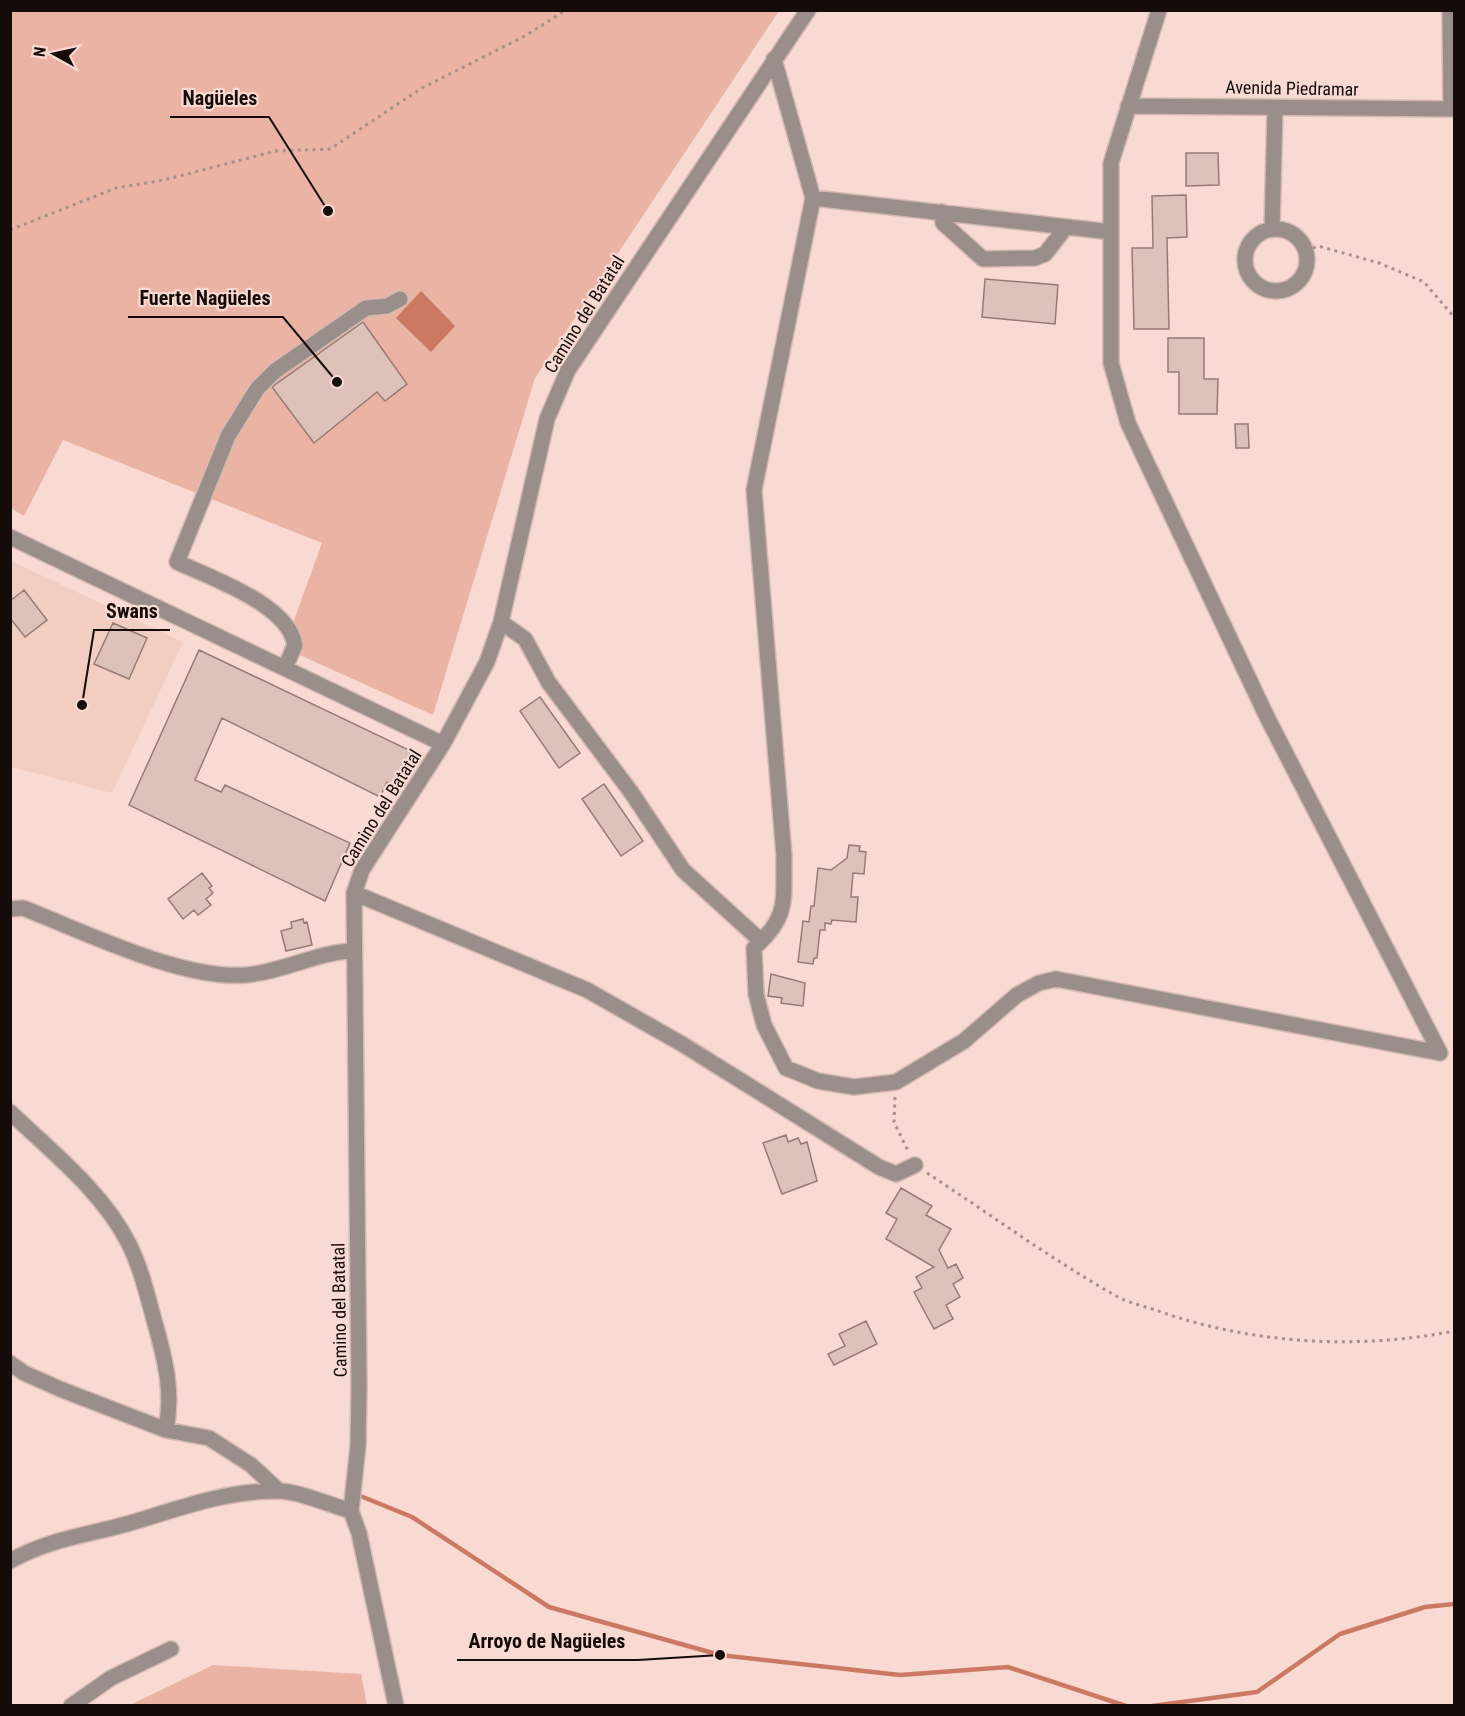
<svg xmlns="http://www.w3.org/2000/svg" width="1465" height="1716" viewBox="0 0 1465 1716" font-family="'Roboto Condensed',sans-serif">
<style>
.built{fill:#f2cdc2}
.green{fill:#eab3a4}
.water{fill:#cc7963}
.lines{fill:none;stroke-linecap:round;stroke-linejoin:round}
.stream{stroke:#cc7963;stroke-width:4.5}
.building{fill:#dec1b9;stroke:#967b74;stroke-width:1.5}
.minor-casing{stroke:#d4b9b2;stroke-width:18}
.path{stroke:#a7908b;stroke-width:3;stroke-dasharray:3 4.5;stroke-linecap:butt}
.minor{stroke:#9a8e8a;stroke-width:15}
.labels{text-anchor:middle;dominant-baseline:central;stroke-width:4.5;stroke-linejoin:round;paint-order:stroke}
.street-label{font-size:18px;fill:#150b09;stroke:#f8dad2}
.leader{fill:none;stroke:#150b09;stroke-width:2}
.callout-dot{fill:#150b09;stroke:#f8dad2;stroke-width:2}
.callout-label{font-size:20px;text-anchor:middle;font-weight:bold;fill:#150b09;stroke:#f8dad2;stroke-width:4.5;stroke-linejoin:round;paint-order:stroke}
</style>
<rect width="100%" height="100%" fill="#f8dad2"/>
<!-- built -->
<path class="built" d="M11,561L183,642L112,793L11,767Z"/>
<!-- green -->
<path class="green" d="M11,11H779L535,378L433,715L284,648L322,543L63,440L24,516L11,508Z
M213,1665L361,1674L367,1705H130Z"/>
<!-- water -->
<path class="water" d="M421,291L455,326L431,352L396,318Z"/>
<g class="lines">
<!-- stream -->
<path class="stream" d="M358,1495L412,1517L549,1607L720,1655L900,1675L1008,1667L1126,1706
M1152,1706L1257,1692L1340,1634L1425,1607L1454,1604"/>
</g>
<!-- building -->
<path class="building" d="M1186,153H1218L1219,185L1186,186Z
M1186,195L1187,237L1167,238L1169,329H1134L1132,248H1153L1152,196Z
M985,279L1058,285L1055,324L982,317Z
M363,322L407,384L385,401L377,392L314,443L272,387Z
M1168,338H1204V379H1218L1217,414H1179V372H1168Z
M1235,424H1248L1249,448H1236Z
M24,590L47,620L25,637L10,618V601Z
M113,623L147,638L129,679L94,664Z
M199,650L411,751L395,787L387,782L380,797L222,718L195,780L221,792L225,785L350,843L325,901L129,805Z
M540,697L580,753L559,768L520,711Z
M604,784L643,841L621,856L582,799Z
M849,845L860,846L859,851L866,852L864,874L853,873L851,897H858L856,922L832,920L831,924L825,923V930H820L817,958H814L813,964L798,962L803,921L809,922L811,906H814L818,868L831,870L847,858Z
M202,873L212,886L209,888L213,893L206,899L211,905L198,915L194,910L183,919L168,899Z
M303,919L304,923L307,922L312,945L286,951L281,931L292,928L291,922Z
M771,974L805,983L803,1006L781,1003L782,998L768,996Z
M786,1135L788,1142L798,1138L801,1144L807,1142L817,1181L782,1194L763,1143Z
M901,1188L932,1206L926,1215L951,1229L939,1250L948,1268L956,1264L963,1278L953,1284L960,1297L946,1305L953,1319L934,1329L914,1292L922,1288L916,1277L934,1267L886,1239L897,1219L886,1213Z
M866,1321L877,1344L834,1365L828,1354L845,1346L839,1334Z"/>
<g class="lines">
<defs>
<path id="minor" d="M1450,10L1451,109
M774,59L813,198L754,490L784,856C783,901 790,916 754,948L756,994L764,1025L786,1068L818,1081L854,1087L896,1082L964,1041L1017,995L1039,983L1056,979L1440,1053L1267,717L1128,423L1111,363V163L1159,10
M1128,106L1454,109
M813,198L1111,232
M942,212L943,223L983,259L1035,258L1045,254L1066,227
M1272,229L1275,108
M1245 260a31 31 0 1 1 62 0a31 31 0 1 1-62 0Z
M10,537L443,744
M501,622L525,639L549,683L631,792L683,870L761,941
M285,668L295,645C288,604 211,578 177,562L228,436L257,389L275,371L366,308L387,306L400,299
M354,893L587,990L682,1044L879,1167L896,1174L915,1165
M10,909L23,908C85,932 181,980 246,975C283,972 317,952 353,951
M10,1112C52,1152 103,1192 129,1244C142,1270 148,1299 156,1327C166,1363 173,1393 166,1430
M10,1363L24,1373L60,1389L166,1430L209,1438L251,1465L278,1490
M10,1561C53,1537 92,1535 137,1521C183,1507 227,1491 276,1491C296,1490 330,1505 351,1511
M71,1706L111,1678L171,1649
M396,1706L359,1533L351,1511L358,1446L359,1386L354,893L362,870L443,744L487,662L501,622L547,419L568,370L808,10"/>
</defs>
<!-- minor casing -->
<use href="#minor" class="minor-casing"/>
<!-- path -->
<path class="path" d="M10,230L116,188L164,180L276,151L330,149L422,88L525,36L566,10
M1306,251L1318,246L1379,263L1424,282L1454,317
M895,1097L894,1122L909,1153
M927,1173C990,1214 1052,1260 1118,1297C1131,1304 1148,1307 1161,1312C1254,1344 1358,1350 1454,1331"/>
<!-- minor -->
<use href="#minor" class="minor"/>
</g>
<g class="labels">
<!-- street labels -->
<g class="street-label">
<text transform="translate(1292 88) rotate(1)">Avenida Piedramar</text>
<text transform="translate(584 314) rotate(-58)">Camino del Batatal</text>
<text transform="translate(381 808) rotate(-58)">Camino del Batatal</text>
<text transform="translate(339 1310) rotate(-91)">Camino del Batatal</text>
</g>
</g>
<!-- callouts -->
<path class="leader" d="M328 211L269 117H170M337 382L283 317H128M82 705L94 630H170M720 1655L638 1660H457"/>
<g class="callout-dot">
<circle cx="328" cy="211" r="6"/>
<circle cx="337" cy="382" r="6"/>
<circle cx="82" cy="705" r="6"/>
<circle cx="720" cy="1655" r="6"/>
</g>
<g class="callout-label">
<text x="220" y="105">Nagüeles</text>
<text x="205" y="305">Fuerte Nagüeles</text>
<text x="132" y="618">Swans</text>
<text x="547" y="1648">Arroyo de Nagüeles</text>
</g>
<!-- border -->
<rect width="1465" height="1716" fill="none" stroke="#150b09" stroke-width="24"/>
<!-- north arrow -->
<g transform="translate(54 54) rotate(278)" stroke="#f8dad2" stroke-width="4.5" paint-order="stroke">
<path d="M0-4.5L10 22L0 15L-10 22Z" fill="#150b09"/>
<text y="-9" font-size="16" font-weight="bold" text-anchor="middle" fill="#150b09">N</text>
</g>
</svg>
